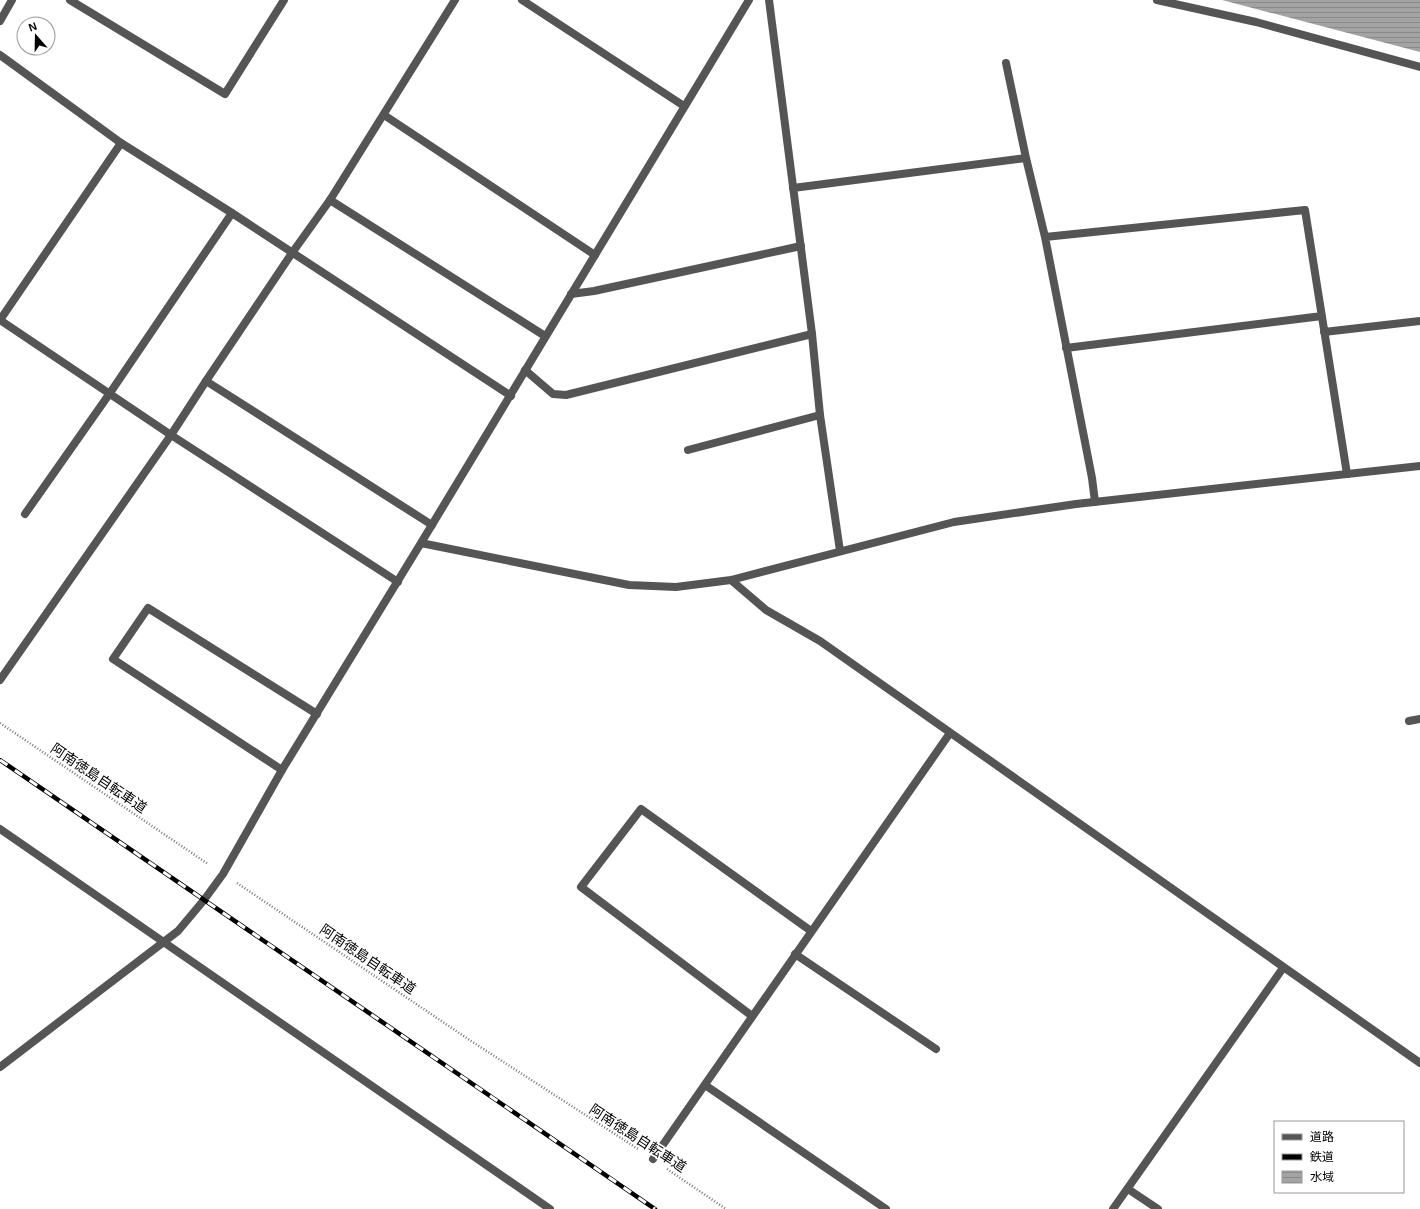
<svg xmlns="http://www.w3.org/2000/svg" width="1420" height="1209" viewBox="0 0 1420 1209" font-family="Helvetica,'Noto Sans JP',sans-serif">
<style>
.water{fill:url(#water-rules)}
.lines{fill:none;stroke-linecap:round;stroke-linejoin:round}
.path{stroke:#777;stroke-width:2.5;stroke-dasharray:1 2;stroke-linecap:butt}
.service{stroke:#555;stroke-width:8}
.minor{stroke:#555;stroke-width:8}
.rail-casing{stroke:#000;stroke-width:4.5}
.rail{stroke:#fff;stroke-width:3;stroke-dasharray:9;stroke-linecap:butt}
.labels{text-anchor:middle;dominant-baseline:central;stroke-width:3.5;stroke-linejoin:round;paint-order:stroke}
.street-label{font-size:14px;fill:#000;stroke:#fff}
</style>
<defs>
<pattern id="water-rules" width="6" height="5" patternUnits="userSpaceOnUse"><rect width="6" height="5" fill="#a3a3a3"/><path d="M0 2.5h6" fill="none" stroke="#8b8b8b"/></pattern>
</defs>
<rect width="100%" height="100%" fill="#fff"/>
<!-- water -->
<path class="water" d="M1222,0H1420V52Z"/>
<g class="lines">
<!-- path -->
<path class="path" d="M0,723L208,864
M237,883L468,1039L638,1149
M667,1169L726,1209"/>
<!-- service -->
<path class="service" d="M70,0L225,94L284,0
M522,0L684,106
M1006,63L1026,158
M384,115L595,255
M121,143L0,320L171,435
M793,188L1026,158L1045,237L1092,478L1095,502
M330,200L545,336
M1045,237L1305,210L1347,474
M571,294L594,291L801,246
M1324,332L1420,321
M1066,348L1322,316
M525,370L553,394L566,395L812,334
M206,381L432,525
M688,450L820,415
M25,514L110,393L232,213
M1409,721L1420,719
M282,770L113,659L148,608L317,714
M795,954L936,1049
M752,1016L581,887L641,809L811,931
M705,1085L886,1209
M1128,1189L1158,1209"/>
<!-- minor -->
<path class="minor" d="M769,0L812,334L820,415L840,551
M1157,0L1256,22L1420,67
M0,21L12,0
M0,55L121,143L232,213L511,396
M171,435L398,582
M421,543L749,0
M731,580L766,610L820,641L1420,1063
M0,680L171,435L206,381L292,253L330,200L455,0
M0,829L550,1209
M0,1067L178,931L204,900L223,874L282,770L421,543L629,585L676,587L731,580L954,522L1076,504L1420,466
M653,1159L950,733
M1113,1209L1283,968"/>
<defs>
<path id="rail" d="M0,760L655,1209"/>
</defs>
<!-- rail casing -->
<use href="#rail" class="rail-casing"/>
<!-- rail -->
<use href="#rail" class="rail"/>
</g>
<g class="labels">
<!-- street labels -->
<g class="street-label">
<text transform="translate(99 778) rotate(34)">阿南徳島自転車道</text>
<text transform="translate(368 959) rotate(34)">阿南徳島自転車道</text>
<text transform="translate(638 1138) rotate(33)">阿南徳島自転車道</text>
</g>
</g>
<!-- legend -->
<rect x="1274" y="1121" width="130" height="72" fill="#ffffff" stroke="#999999"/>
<rect x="1282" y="1134" width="20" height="6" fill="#555555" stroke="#999999"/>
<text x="1310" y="1141" font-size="12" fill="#000000">道路</text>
<rect x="1282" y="1154" width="20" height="6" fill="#000000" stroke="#999999"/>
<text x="1310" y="1161" font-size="12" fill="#000000">鉄道</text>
<rect x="1282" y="1171" width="20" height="12" fill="url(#water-rules)" stroke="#999999"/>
<text x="1310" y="1181" font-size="12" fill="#000000">水域</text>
<!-- north arrow -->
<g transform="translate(36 36) rotate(340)"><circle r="19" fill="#ffffff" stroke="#999999"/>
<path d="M0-3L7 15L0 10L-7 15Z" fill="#000000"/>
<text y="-6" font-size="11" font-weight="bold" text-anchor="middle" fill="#000000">N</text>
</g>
</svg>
